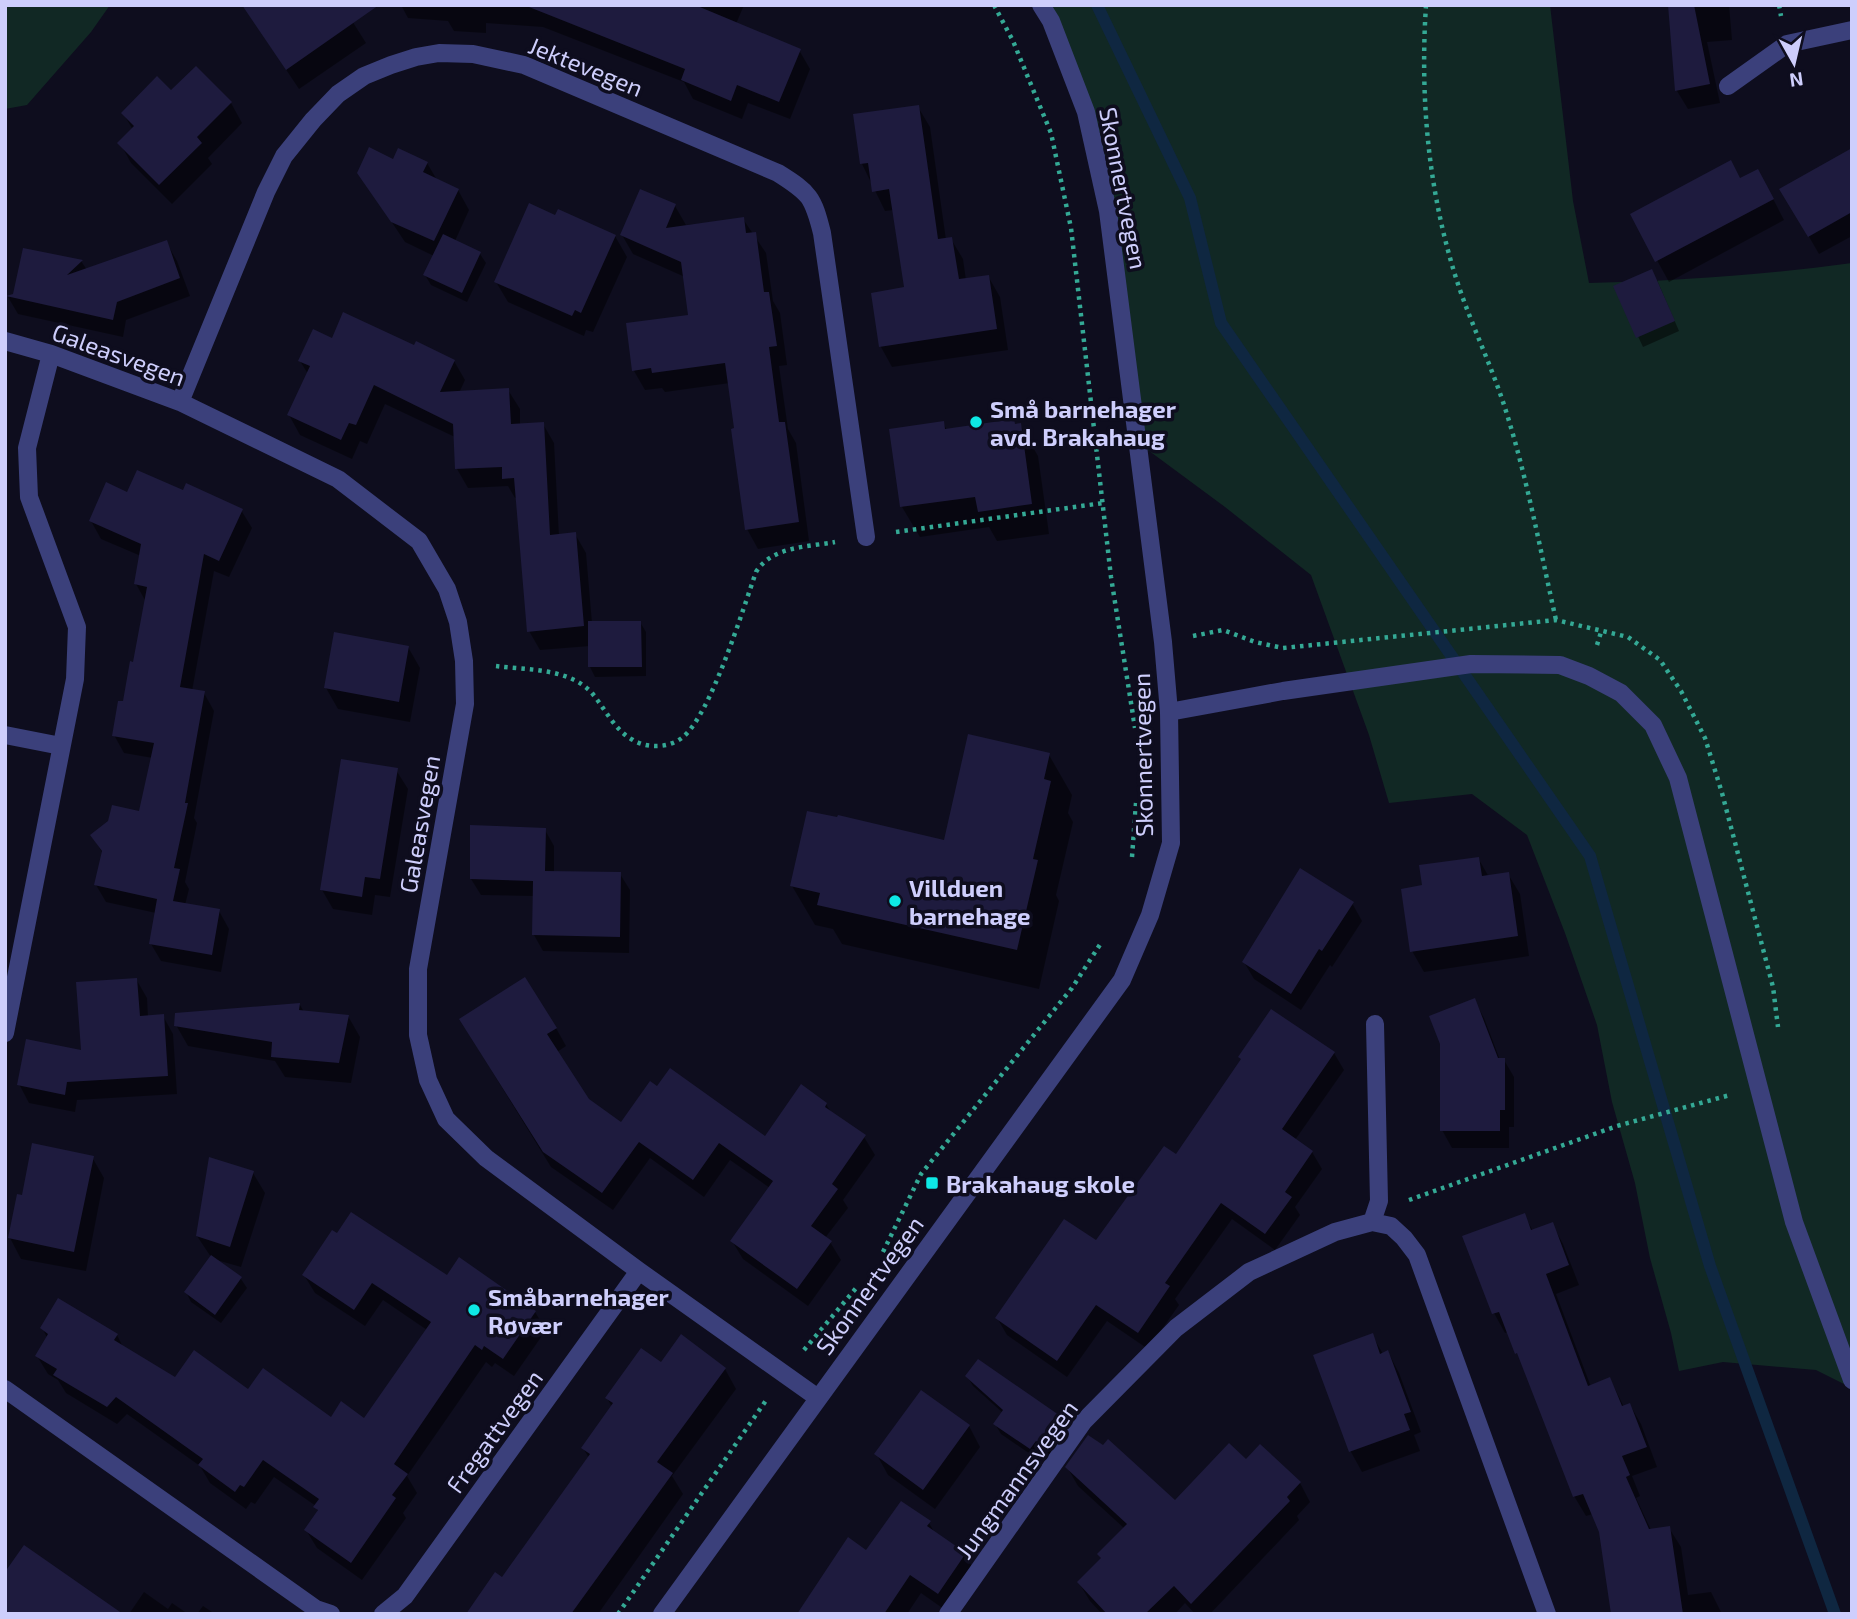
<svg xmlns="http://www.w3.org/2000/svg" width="1857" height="1619" viewBox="0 0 1857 1619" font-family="'Exo 2',sans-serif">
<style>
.green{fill:#112824}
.shadow{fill:#0007}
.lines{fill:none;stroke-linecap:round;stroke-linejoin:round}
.stream{stroke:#0f2741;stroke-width:12}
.building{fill:#1e1b3e}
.path{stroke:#34a995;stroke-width:4.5;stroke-dasharray:3.5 5;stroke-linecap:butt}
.minor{stroke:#3b407b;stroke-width:18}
.poi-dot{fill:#0ee8e5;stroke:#0e0d1e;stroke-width:2.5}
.labels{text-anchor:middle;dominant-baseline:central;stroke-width:7;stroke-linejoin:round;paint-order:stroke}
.street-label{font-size:24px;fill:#cecefc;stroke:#0e0d1e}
.poi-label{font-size:24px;font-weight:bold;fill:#cecefc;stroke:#0e0d1e;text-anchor:start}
</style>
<rect width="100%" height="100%" fill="#0e0d1e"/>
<!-- green -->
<path class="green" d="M5,5H110L91,32L27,105L5,109Z
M1045,5H1550L1573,201L1589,283C1677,281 1764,275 1852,263V1388L1816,1370L1723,1362L1679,1371L1671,1333L1650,1258L1635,1183L1612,1102L1597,1025L1565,933L1527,835L1472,794L1389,803L1369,735L1311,575L1225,507L1133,439C1121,347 1113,254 1091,164C1079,110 1062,58 1045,5Z"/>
<!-- shadow -->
<path class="shadow" d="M243,5H342L366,43L299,89Z
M401,5H744L736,24L799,50L810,69L790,119L748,103L742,119L693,99L684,82L543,27L486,23V33L454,31L448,21L408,18Z
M1669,5H1729L1732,40L1707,42L1720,103L1688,109L1677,91Z
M171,93L231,103L242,123L208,158L212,164L172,204L131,163L120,143L133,130L123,113Z
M918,107L930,127L946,240L951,239L963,259L966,280L988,276L1000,297L1008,350L892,367L881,347L873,294L906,289L894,210L885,211L862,164Z
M1852,153V236L1819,254L1782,190Z
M394,161L427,163L437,180L458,190L469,210L455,241L480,254L486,263L467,302L431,285L425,275L434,256L405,242L359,173Z
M1769,191L1784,220L1669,282L1632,215Z
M675,206L686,225L743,219L766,253L773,301L780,313L787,365L779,366L788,429L796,443L809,541L758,549L747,529L730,383L665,392L662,388L645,390L634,371L690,316L685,277L633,254L622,235Z
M556,217L615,236L627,257L593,332L586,330L584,336L508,302L496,282Z
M166,242L177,261L190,296L126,320L123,337L18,314L8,297L15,295L25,250L81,261L87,270Z
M1657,280L1679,331L1643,347L1615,287Z
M332,340L415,347L454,361L465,380L459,393L508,390L520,409V425L543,424L554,443L559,536L575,534L586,553L592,623L640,622L646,632V676L595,677L590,667V646L540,650L529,631L517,497L515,498L508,486L468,488L457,469L455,437L385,404L367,444L360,441L352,459L300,435L289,415L308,374L300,361Z
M943,423L947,430L1020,425L1038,456L1049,534L997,541L989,527L920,537L902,507Z
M184,492L241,510L252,528L229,577L214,571L192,691L204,693L214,711L194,818L197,823L185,882L189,889L185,905L219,911L229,929L221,972L161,961L151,944L156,913L106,902L96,885L103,854L92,835L141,813L153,758L124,753L114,735L134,664L146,602L136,584L141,556L101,539L91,521L128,494Z
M408,647L420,668L410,722L338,709L326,688Z
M1049,755L1072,795L1068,813L1073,822L1056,895L1059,901L1039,989L842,944L833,929L815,925L792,886L945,842Z
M396,770L408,789L390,897L375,895L372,915L333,909L322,890Z
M545,830L554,846V873L620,874L630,890L629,953L543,951L534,935V896L481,895L471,879Z
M1478,858L1489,877L1508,874L1520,894L1529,956L1424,972L1412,951L1424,886Z
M1301,870L1352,903L1362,921L1332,967L1330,965L1301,1010L1254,979L1244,962Z
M136,979L147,998L148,1017L163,1016L173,1034L177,1094L77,1100L75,1112L29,1103L19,1084L83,1052Z
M1474,1000L1484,1018L1500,1060H1504L1514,1077V1127H1509V1148H1452L1442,1130Z
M300,1005L304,1012L348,1016L360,1037L351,1083L285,1077L275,1061L188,1046L176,1025Z
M556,1028L566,1046L557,1052L587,1100L622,1124L765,1138L826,1104L832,1114L864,1137L875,1155L843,1200L848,1208L825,1238L830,1242L841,1260L808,1306L743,1259L732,1241L770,1188L730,1160L704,1197L650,1158L613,1210L551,1167L471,1037Z
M1334,1053L1344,1070L1295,1140L1312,1152L1322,1169L1295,1207L1300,1215L1275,1250L1232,1219L1175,1299L1179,1305L1148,1349L1107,1321L1067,1377L1007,1335L997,1318L1096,1243L1176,1157Z
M92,1157L104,1178L86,1271L21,1259L10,1238L24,1197Z
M253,1173L265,1193L241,1267L213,1259L241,1279L247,1288L221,1323L191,1302L186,1292L211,1257L197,1236Z
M1524,1215L1533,1231L1552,1224L1563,1244L1579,1285L1556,1294L1591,1387L1610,1379L1624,1407L1630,1405L1641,1424L1657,1467L1632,1476L1640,1496L1636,1498L1651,1530L1669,1528L1681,1547L1688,1595L1711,1592L1722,1614H1613L1601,1531L1593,1514L1586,1516L1574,1496L1526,1370L1508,1332L1505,1333L1494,1313Z
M304,1275L447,1277L535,1312L546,1330L514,1376L495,1363L492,1367L486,1362L407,1476L417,1493L403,1513L406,1518L362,1580L317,1548L306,1530L318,1512L316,1506L274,1477L255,1504L251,1502L246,1509L210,1483L200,1466L127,1414L117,1424L66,1393L58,1380L48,1374L37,1356L48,1339L42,1328L117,1335L123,1347L176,1379L249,1391L331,1420H365L427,1330L383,1300L365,1326L315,1293Z
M1372,1335L1383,1354L1388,1352L1399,1373L1421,1432L1414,1435L1420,1451L1362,1472L1351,1452L1315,1356Z
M661,1365L725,1369L736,1389L672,1476L683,1494L598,1614H468L503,1579L589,1458L583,1448L612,1407L607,1398Z
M967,1376L1068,1423L1073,1433L1054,1460L1042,1449L1036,1458L1001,1434L995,1424L1003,1413L973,1386Z
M969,1426L980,1447L935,1509L888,1475L877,1455Z
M1261,1446L1300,1483L1310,1502L1297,1516L1299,1520L1210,1614H1195L1185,1603L1175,1614H1102L1090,1601L1079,1583L1102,1560L1125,1529L1078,1486L1067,1467L1175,1503L1246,1461Z
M929,1523L936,1535L965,1555L976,1573L948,1612L921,1593L907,1614H804L866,1552Z
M144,1592L168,1609L172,1603L188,1614H129Z
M203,1606L215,1614H197Z"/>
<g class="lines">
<!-- stream -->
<path class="stream" d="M1097,5L1190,198L1221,323L1590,856L1710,1266L1835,1614"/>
</g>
<!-- building -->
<path class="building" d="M242,5H379L286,70Z
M529,5H695L801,49L779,102L737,85L731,101L681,80L685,69L529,7Z
M1668,5H1694L1710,84L1675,91Z
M196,66L232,102L197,137L202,143L159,185L117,143L134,126L121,113L157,76L171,90Z
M919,105L938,239L952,237L959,279L989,275L997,329L879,347L871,293L904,287L889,189L872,192L868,163L860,164L853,114Z
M369,147L393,159L398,148L428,162L423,172L459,189L434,241L391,222L357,173Z
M1852,148V212L1808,237L1779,189Z
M1731,160L1740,178L1758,169L1774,199L1655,262L1630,214Z
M640,189L676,204L666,228L744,217L746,233L756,232L764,292H769L777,346L769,347L779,422H785L799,522L745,530L731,429L734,428L725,363L652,373L651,368L632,371L626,323L688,315L681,262L620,235Z
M529,203L555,215L558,209L616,235L581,313L575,310L572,316L494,282Z
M443,234L481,252L462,293L423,275Z
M167,240L180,278L117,302L113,320L6,296L13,294L23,248L83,260L67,275Z
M1652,269L1675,321L1636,338L1613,286Z
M343,312L414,345L416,341L455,360L440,392L509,388L511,424L544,422L550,535L576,532L584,626L527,632L514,478L502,479V467L455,469L453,424L374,385L356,425L349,423L341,440L287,415L310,366L298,361L313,329L332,338Z
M1014,419L1015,424L1021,423L1032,504L978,512L975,497L900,507L889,429L944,421L945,429Z
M137,470L183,490L186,483L243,509L219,561L204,554L180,687L205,691L185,803H188L174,868L180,869L173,901L220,909L212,955L149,944L157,899L94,885L102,851L90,835L108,821L112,805L139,811L154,743L112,736L118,701H123L130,661L133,662L147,587L134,584L141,544L89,521L106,482L127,492Z
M588,621H641L642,667H588Z
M334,632L409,646L399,702L324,688Z
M968,734L1050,753L1044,779L1051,781L1033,859L1038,860L1017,950L817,905L820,893L790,886L807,811L837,817L838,815L944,840Z
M341,759L398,768L380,879L365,877L362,897L320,890Z
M470,825L546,828L545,871L621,872L620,937L532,935L533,881L470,879Z
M1479,857L1482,876L1509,872L1518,936L1410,952L1401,889L1422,885L1419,865Z
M1300,868L1354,902L1322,951L1319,949L1291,994L1242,962Z
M525,977L557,1028L547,1034L589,1099L621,1122L650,1081L657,1086L670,1068L765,1136L801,1084L827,1103L825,1107L866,1135L832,1184L838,1189L811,1226L832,1241L797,1289L730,1241L773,1181L719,1143L693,1180L639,1142L602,1193L543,1152L459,1019Z
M137,978L140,1016L164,1014L168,1076L67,1082L65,1095L17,1085L26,1039L81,1050L76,982Z
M1475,998L1498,1058H1505V1110H1500V1131H1440V1044L1429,1016Z
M300,1003L299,1010L349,1015L339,1063L271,1057L272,1042L174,1026L175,1013Z
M1271,1009L1335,1052L1282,1129L1313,1151L1285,1192L1292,1197L1265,1234L1221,1203L1165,1283L1170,1286L1138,1333L1096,1305L1057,1361L995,1318L1064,1219L1096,1240L1164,1146L1176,1154L1241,1059L1238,1057Z
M32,1143L94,1156L74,1252L8,1238L17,1194L22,1195Z
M209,1157L254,1171L230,1247L196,1236Z
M351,1212L447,1275L459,1257L536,1311L503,1359L484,1346L482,1350L475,1345L394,1464L408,1474L392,1495L396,1498L351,1563L304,1530L318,1510L313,1507L319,1499L263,1460L244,1487L240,1485L235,1492L198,1465L203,1459L116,1397L107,1407L53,1375L57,1369L35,1356L48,1334L40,1328L58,1298L118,1334L114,1340L175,1377L194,1350L248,1389L263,1368L331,1417L341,1401L364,1418L431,1322L372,1283L354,1310L302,1275L332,1230L337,1233Z
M1525,1213L1531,1230L1553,1222L1569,1265L1546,1274L1588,1386L1610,1377L1622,1406L1630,1403L1647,1447L1622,1456L1630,1475L1626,1477L1649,1529L1670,1526L1683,1614H1611L1599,1532L1583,1494L1573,1497L1517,1353L1515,1354L1499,1312L1492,1314L1462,1236Z
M211,1255L242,1277L215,1315L184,1292Z
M1373,1333L1380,1354L1388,1350L1411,1412L1404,1414L1410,1430L1349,1452L1313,1355Z
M681,1334L726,1368L657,1462L673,1473L571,1614H466L495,1572L502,1577L590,1454L581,1448L613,1403L605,1398L641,1348L661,1362Z
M978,1359L1069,1422L1048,1452L1036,1441L1030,1449L993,1424L1003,1410L965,1376Z
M921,1390L970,1425L923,1490L874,1454Z
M1088,1435L1103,1445L1108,1439L1175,1500L1229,1443L1246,1459L1260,1444L1301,1482L1287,1497L1290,1501L1191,1604L1174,1586L1145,1614H1107L1077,1582L1101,1558L1097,1554L1127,1524L1065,1467Z
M901,1501L931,1521L927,1526L966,1553L938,1594L910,1575L884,1614H797L848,1537L866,1550Z
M24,1545L123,1614H5V1572Z"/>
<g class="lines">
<!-- path -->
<path class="path" d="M994,5L1013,41L1051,133L1071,228L1111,577L1135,728
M1426,5C1420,98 1428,189 1456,278C1470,322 1491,364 1505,408C1527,477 1540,549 1556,620
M1779,5L1781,16
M896,532L1103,503
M1193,636L1223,630L1255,642L1283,648L1556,620L1628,637L1660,660L1681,691L1705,738L1722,793L1773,987L1778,1027
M1597,645L1602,629
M496,666C527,670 568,668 591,692C605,708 614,730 633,740C648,749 670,748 683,737C711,714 743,609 756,572C772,546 808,547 835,542
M1132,857L1136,803
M1409,1200L1617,1126L1730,1095
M883,1252L921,1174L1072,988L1101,943
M804,1350L857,1287
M618,1614L767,1399"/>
<!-- minor -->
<path class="minor" d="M1728,86L1787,44L1852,30
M5,341L51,354L180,402L338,479L419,541L447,589L458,622L464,661L465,704L418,969V1035L428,1080L446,1119L486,1158L639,1271L818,1398
M180,402L266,192L284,156L313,120L338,94L364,76L391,65L416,57L439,53L473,54L524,65L778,173C810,193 813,197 822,233L866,537
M1169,712L1283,691L1471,664L1560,665L1589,676L1621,693L1653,725L1678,778L1794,1222L1852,1380
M5,735L61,746
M5,1033L75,679L77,627L29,497L27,448L51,354
M1372,1222L1379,1201L1375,1024
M5,1389L316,1609L331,1614
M383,1614L405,1596L639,1271
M662,1614L1122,980L1150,915L1171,843L1169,712L1163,642L1108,211L1086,112L1051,21L1041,5
M948,1614L1083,1422L1176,1328L1249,1272L1335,1232L1372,1222L1391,1226L1404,1238L1417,1255L1547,1614"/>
</g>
<!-- markers -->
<g class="poi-dot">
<circle cx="976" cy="422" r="7"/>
<circle cx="895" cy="901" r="7"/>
<rect x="925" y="1176" width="14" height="14" rx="3.5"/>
<circle cx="474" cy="1310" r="7"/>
</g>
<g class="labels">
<!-- street labels -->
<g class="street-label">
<text transform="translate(586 66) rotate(22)">Jektevegen</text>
<text transform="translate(1124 188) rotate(79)">Skonnertvegen</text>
<text transform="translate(119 354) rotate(20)">Galeasvegen</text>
<text transform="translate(1142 755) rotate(-91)">Skonnertvegen</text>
<text transform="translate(419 824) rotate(-80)">Galeasvegen</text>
<text transform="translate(869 1285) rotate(-54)">Skonnertvegen</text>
<text transform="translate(494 1431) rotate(-54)">Fregattvegen</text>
<text transform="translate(1016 1479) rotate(-54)">Jungmannsvegen</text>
</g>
<!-- poi labels -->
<g class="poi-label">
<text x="990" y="408">Små barnehager<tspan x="990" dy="28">avd. Brakahaug</tspan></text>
<text x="909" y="887">Villduen<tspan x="909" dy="28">barnehage</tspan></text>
<text x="946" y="1183">Brakahaug skole</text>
<text x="488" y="1296">Småbarnehager<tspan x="488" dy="28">Røvær</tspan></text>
</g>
</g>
<!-- border -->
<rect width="1857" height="1619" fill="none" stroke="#cecefc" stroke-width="14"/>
<!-- north arrow -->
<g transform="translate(1794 63) rotate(172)" stroke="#0e0d1e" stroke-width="5" paint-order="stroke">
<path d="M0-5L12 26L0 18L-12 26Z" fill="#cecefc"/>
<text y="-10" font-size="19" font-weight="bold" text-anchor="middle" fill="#cecefc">N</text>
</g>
</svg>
